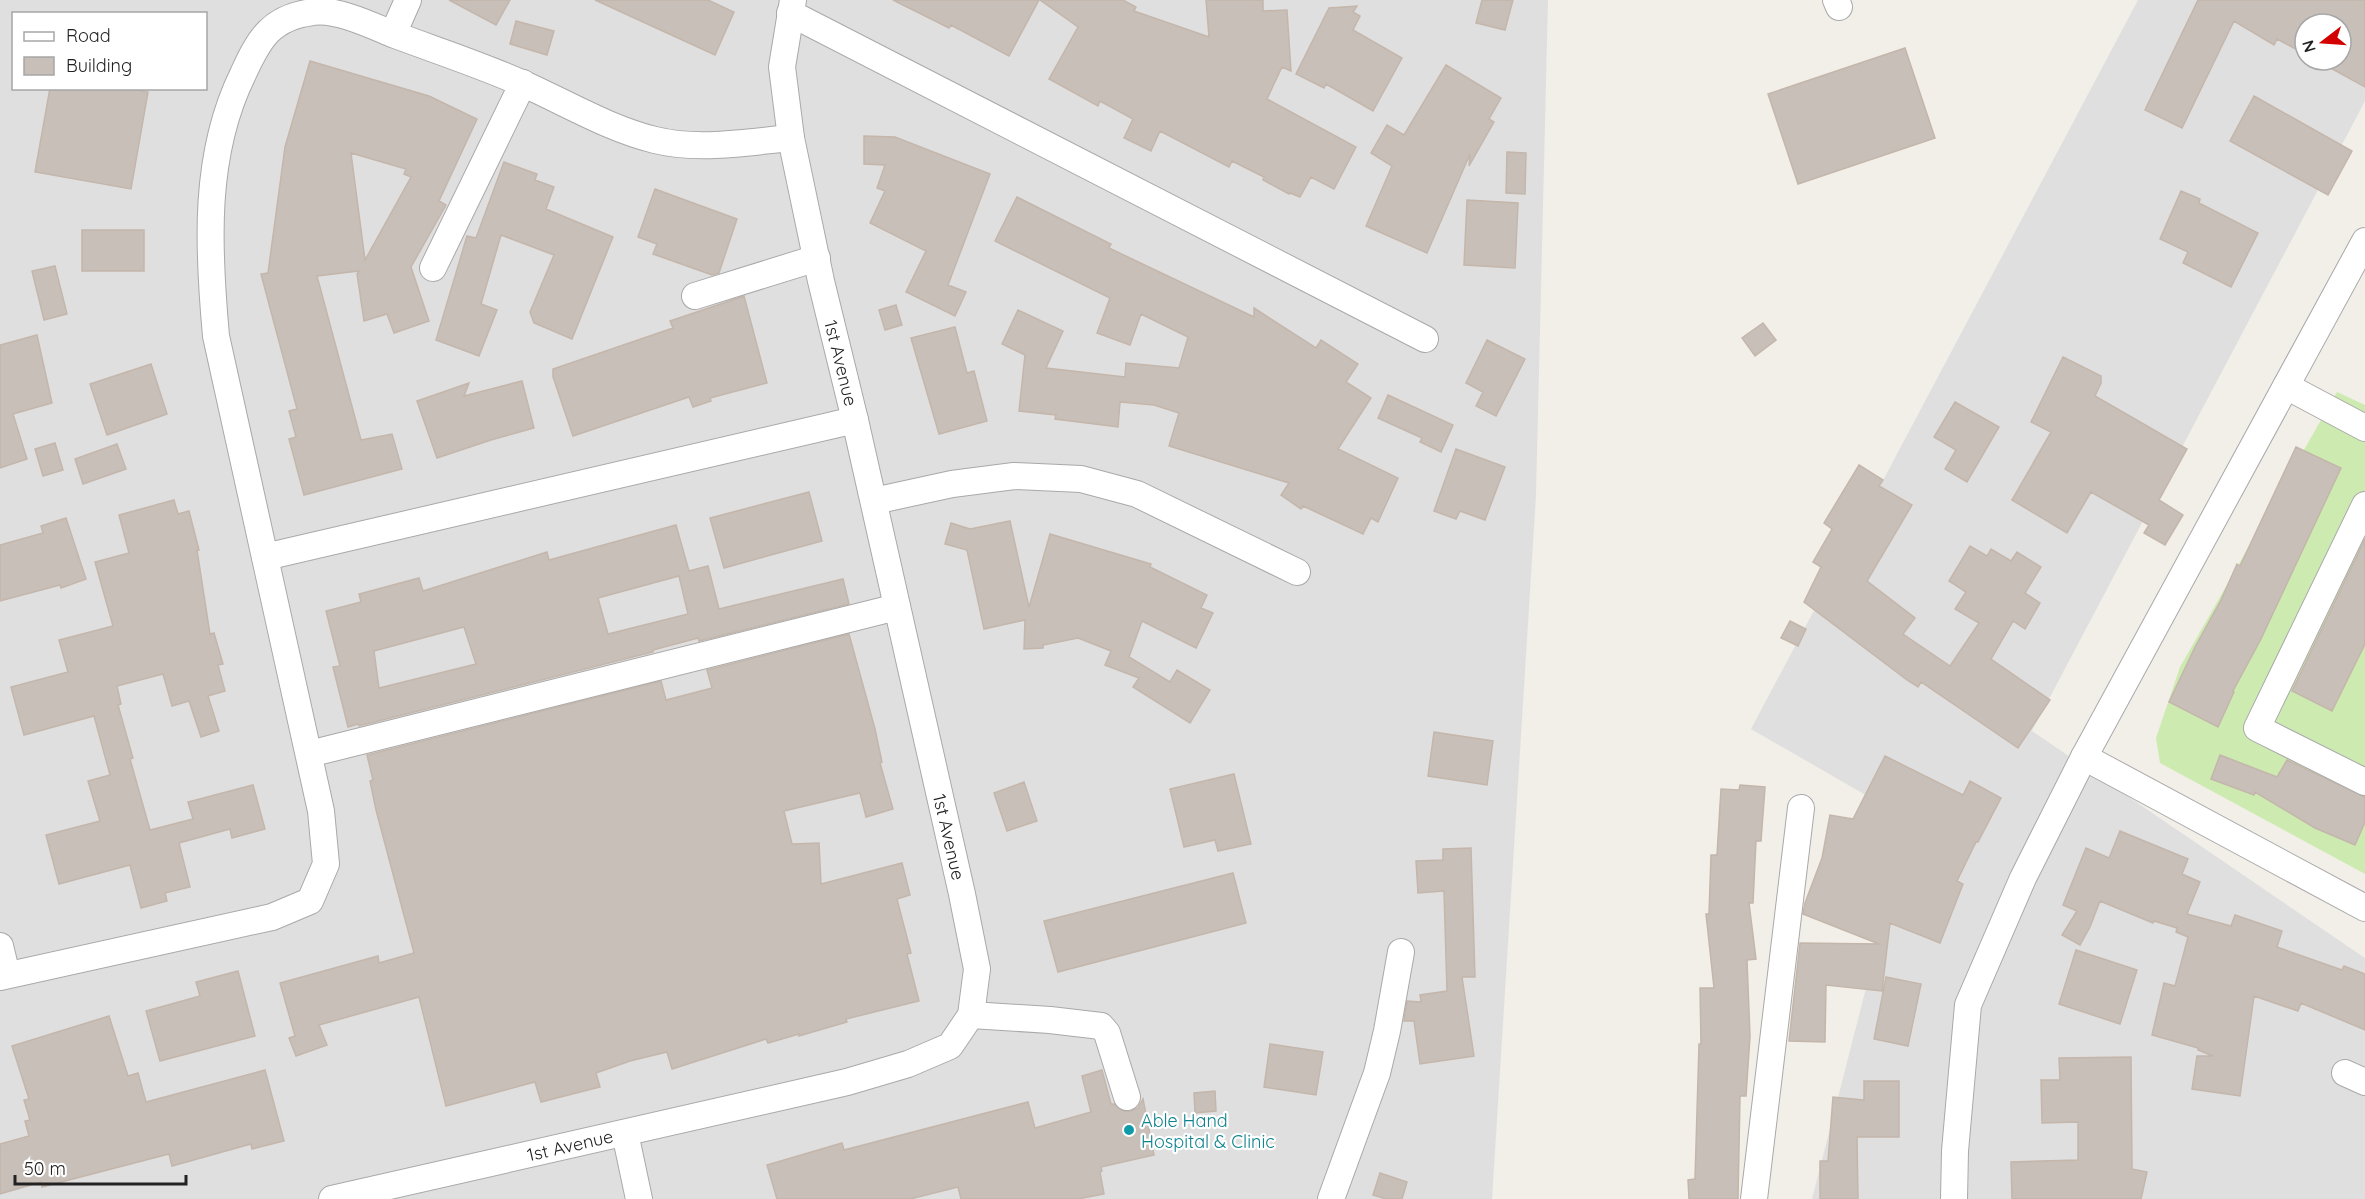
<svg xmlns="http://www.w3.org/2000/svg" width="2365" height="1199" viewBox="0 0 2365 1199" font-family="Quicksand,sans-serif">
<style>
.residential{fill:#e0dfdf;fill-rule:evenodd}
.grass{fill:#cdebb0}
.building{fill:#c7bfb8;stroke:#c4b6ab;stroke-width:1.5;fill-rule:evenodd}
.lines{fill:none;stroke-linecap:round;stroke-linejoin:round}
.minor-casing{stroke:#a9a9a9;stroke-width:28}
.minor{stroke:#fff;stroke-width:26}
.culture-dot{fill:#0f9aa8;stroke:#fff;stroke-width:2}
.labels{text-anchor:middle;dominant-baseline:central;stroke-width:4.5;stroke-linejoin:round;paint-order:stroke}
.street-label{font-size:18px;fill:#222;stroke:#fff}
.culture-label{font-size:18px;fill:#0d838f;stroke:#fff;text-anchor:start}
</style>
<rect width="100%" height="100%" fill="#f2efe9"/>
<!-- residential -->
<path class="residential" d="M0,0H1548L1536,495L1492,1199H0ZM14,14H206V88H14Z
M2138,0H2365V101L2032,731L2365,958V1199H1812L1909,820L1751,729ZM2305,24H2341V60H2305Z"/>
<!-- grass -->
<path class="grass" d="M2337,392L2365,405V874L2160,763L2156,738L2180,667Z"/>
<!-- building -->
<path class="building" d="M449,0H510L496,25Z
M595,0H708L734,12L715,55Z
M893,0H1039L1009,56L951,25L949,28Z
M1040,0H1123L1136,7L1134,11L1209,37L1206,0H1263V11L1287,10L1291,71L1282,67L1267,99L1356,147L1334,189L1311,177L1300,197L1290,193L1289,194L1263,180L1264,177L1232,161L1229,167L1160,131L1151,151L1124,138L1133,119L1100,101L1098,106L1049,79L1078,27Z
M1482,0H1513L1505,30L1476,23Z
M2198,0H2365V87L2316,60H2341V24H2305V54L2277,39L2274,45L2234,21L2182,128L2145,110Z
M1357,6L1353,12L1360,16L1353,30L1402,58L1373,111L1326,84L1324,88L1296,74L1329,8Z
M516,21L554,31L547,55L510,44Z
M1905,48L1935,138L1798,184L1768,94Z
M310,61L429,96L477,119L439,201L446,205L411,267L429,321L394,333L387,314L364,321L357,274L359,271L317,276L361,440L392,434L402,469L304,495L289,439L296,437L289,411L297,409L261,274L268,273L285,147ZM351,153L406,169L404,174L411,177L365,260Z
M1446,65L1501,98L1489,119L1494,122L1469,166L1470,154L1427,253L1366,226L1392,166L1371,153L1387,125L1404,135Z
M50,88H125L148,92L131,189L35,172Z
M2254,96L2352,151L2328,195L2230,141Z
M864,136L895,137L990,174L948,285L966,292L955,316L906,292L926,251L870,223L885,191L877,188L885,165L864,164Z
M1507,152L1526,153L1525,194L1506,193Z
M504,162L537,174L535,180L554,187L546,209L613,237L572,339L534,323L530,312L554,255L501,235L481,304L497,310L479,356L436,340L467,236L476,238Z
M655,189L737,219L719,273L712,275L653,254L657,244L638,237Z
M2181,191L2200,199L2199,203L2258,233L2231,287L2183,263L2188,252L2160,239Z
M1017,197L1111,244L1109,248L1254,317V308L1316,348L1321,340L1358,364L1346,382L1371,398L1338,449L1398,478L1378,522L1371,518L1363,534L1303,506L1301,509L1281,495L1289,483L1169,446L1179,413L1154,405L1120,402L1118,427L1055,419L1056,415L1019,411L1025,355L1002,344L1018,310L1063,331L1046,368L1125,377L1126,363L1179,368L1188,337L1141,314L1130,345L1097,333L1110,298L995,241Z
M1467,200L1518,203L1515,268L1464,265Z
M82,230H144V271H82Z
M55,266L67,314L44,320L32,271Z
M744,296L767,383L710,398L711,401L693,407L689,397L573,436L553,377V369L673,328L670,321Z
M896,305L902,325L885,330L879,310Z
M1763,323L1776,340L1755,356L1742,338Z
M955,327L967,373L974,371L987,421L939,434L911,338Z
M37,335L52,403L13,414L27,459L0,468V345Z
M1487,340L1525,359L1496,416L1476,406L1483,392L1466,383Z
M2063,357L2101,376V383L2095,396L2187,449L2159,500L2183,515L2165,545L2144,533L2149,525L2091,492L2067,533L2012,500L2051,432L2031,422Z
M151,364L167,414L107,435L90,384Z
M522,381L534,428L491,440L437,458L417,401L469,383L464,396Z
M1388,395L1453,425L1441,452L1420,442L1422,438L1378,418Z
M1955,402L1999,427L1967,482L1945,469L1956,450L1934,437Z
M55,443L63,470L43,476L35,449Z
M117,444L126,469L83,484L75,459Z
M2296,447L2341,468L2261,639L2233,691L2234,692L2218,727L2169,702L2195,647L2221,600L2237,564L2240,566Z
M1456,449L1505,467L1485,520L1460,511L1456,519L1434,511Z
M1859,465L1883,480L1879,486L1912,505L1867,581L1915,618L1903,634L1950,666L1979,623L1955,609L1966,592L1949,581L1970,546L1987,556L1991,549L2011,561L2017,552L2041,567L2025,593L2040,603L2025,629L2013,621L1991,659L2050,700L2018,748L1921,682L1918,687L1907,680L1804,602L1821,567L1813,562L1832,529L1824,523Z
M809,492L822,541L724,568L710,518Z
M174,500L178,514L189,511L199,550H197L210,634L214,633L223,664L218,665L225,691L208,696L219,731L201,737L189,701L172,706L163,674L117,686L121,704L118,705L133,758L130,759L150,830L193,819L188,802L253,785L265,829L232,838L230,829L179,843L190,887L165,893L167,901L141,908L130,865L59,884L46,835L100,821L88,781L110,775L94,716L24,735L11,687L68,672L59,640L113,626L95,562L129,553L119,515Z
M66,518L86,579L61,588L60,585L0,601V545L43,533L41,526Z
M1010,521L1029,607L1050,534L1151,564L1150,567L1207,595L1201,608L1213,613L1196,648L1142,621L1129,657L1170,682L1177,670L1210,690L1190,723L1133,687L1139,678L1105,665L1111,651L1078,638L1043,645V648L1024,649L1025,620L984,629L967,550L945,544L951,523L970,529Z
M676,525L689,571L708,566L719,609L843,579L849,604L699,641L698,638L653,650V652L359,726L358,724L348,727L333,667L340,666L326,611L361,602L359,594L419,578L423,591L547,552L549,560ZM679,576L688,614L608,634L598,598ZM464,627L476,664L379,688L374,651Z
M2365,539V644L2332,711L2292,691Z
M1790,621L1806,629L1798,646L1781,638Z
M849,634L875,729L882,762L880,763L893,809L866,817L860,793L784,811L792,844L819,843L821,884L902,863L910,895L897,899L911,953L907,954L919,1001L846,1019L847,1022L799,1036V1034L768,1043L766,1039L672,1069L667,1052L630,1061L596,1073L600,1087L541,1102L535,1082L446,1106L419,997L319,1025L327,1045L296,1056L289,1038L295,1036L280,983L378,956L379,963L414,953L376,810L370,781L373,780L367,755L661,681L666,700L712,688L707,670Z
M1434,732L1493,741L1487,785L1428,776Z
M2220,755L2277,777L2287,760L2365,797V822L2355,845L2315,828L2255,792L2254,795L2211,779Z
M1885,756L1963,795L1970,781L2001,798L1978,842H1976L1957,881L1963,884L1940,943L1890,923L1882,991L1826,985L1825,1042L1789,1041L1800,943L1879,944L1803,914L1805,903L1822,858L1830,815L1853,819Z
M1234,774L1251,844L1218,851L1215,840L1184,847L1170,789Z
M1024,782L1037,821L1007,831L994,793Z
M1740,785L1765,787L1761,841H1756L1753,903H1749L1756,959L1747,960L1750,1036L1746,1096H1740L1738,1199H1689L1688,1180L1695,1179L1699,1044H1701L1700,988H1714L1706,914H1709L1711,855H1717L1721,789L1739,790Z
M2120,831L2188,859L2182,874L2200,882L2187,914L2231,926L2235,915L2282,931L2277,947L2342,970L2344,966L2365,974V1030L2301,1003L2298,1011L2254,996L2240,1096L2192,1089L2197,1056H2213L2198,1050V1048L2152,1035L2164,983L2175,986L2188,937L2176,932L2177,928L2154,921L2153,923L2100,901L2090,927L2080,945L2062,935L2077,911L2063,905L2086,848L2109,858Z
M1471,848L1475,977H1462L1474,1056L1420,1064L1414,1021H1404L1407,1001L1421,1002L1420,995L1447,991L1444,891L1418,893L1416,861L1443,860V849Z
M1233,873L1246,923L1058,972L1044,921Z
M2076,950L2137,970L2120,1024L2059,1004Z
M238,971L255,1036L160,1061L146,1011L200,996L196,982Z
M1886,977L1921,984L1908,1046L1874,1039Z
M109,1016L128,1076L138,1073L146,1102L265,1070L284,1141L252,1149L251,1144L172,1166L169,1154L42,1187L41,1182L0,1194V1144L29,1136L25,1121L30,1120L24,1100L29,1099L12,1046Z
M1270,1044L1323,1052L1316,1095L1264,1087Z
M2131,1057L2132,1169L2147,1172L2141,1199H2012L2011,1162L2078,1160V1122L2042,1123L2041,1080H2060L2059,1058Z
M1102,1070L1111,1104H1114L1123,1111H1131L1138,1108L1143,1099L1154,1155L1101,1167L1102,1171L1100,1172L1104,1194L1078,1199H961L958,1187L910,1199H777L767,1165L842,1143L844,1150L1028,1102L1035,1128L1091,1112L1082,1076Z
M1864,1081H1899V1137H1857L1858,1199H1820V1161H1828L1833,1097L1864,1100Z
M1215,1091L1216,1111L1195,1113L1194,1093Z
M1380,1173L1407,1182L1402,1199H1386L1373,1195Z"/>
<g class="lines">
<defs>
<g id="minor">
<path d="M1836,0L1839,7"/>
<path d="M790,13L1425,339"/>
<path d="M393,34L408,0"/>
<path d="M433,268L523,83"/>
<path d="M695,296L817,258"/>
<path d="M2286,386L2365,428"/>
<path d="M874,501L952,484L1014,476L1081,479L1137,494L1297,572"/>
<path d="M2365,505L2257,728L2365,782"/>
<path d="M265,557L855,420"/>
<path d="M309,754L897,607"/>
<path d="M2084,757L2365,908"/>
<path d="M0,946L7,975"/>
<path d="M0,977L272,917L310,901L326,864L321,811L216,336C208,248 203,155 243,74C259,39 271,17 313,12C336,8 373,26 395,35C438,51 484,66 526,85C568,104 610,129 655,140C699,151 747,142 791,138"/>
<path d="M971,1015L1050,1020L1101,1026L1107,1033L1127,1097"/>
<path d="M2345,1073L2365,1082"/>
<path d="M625,1133L639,1199"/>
<path id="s1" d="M332,1199L847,1082L908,1064L950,1046L971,1015L977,969L962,894L855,420L821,281L791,138L782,67L793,0"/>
<path d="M1331,1199L1377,1073L1387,1031L1401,952"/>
<path d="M1754,1199L1801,808"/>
<path d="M1954,1199L1955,1151L1968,1005L2023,878L2084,757L2365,241"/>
</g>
</defs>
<!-- minor casing -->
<use href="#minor" class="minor-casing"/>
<!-- minor -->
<use href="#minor" class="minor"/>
</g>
<!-- markers -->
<circle class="culture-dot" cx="1129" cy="1130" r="6"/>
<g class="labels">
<!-- street labels -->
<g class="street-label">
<text transform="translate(841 363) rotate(76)">1st Avenue</text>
<text transform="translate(949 837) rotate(77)">1st Avenue</text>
<text stroke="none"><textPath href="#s1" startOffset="244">1st Avenue</textPath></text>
</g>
<!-- culture labels -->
<g class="culture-label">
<text x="1141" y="1120">Able Hand<tspan x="1141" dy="21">Hospital &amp; Clinic</tspan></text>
</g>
</g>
<!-- legend -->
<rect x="12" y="12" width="195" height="78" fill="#ffffff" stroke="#a7a7a7" stroke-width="1.5"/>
<rect x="24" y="32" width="30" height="9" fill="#ffffff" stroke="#a7a7a7" stroke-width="1.5"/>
<text x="66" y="42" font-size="18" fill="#222222">Road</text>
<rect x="24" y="57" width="30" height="18" fill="#c7bfb8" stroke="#a7a7a7" stroke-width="1.5"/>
<text x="66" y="72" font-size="18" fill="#222222">Building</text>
<!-- north arrow -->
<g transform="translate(2323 42) rotate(253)"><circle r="28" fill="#ffffff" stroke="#a7a7a7" stroke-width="1.5"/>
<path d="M0-4.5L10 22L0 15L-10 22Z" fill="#d40000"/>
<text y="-9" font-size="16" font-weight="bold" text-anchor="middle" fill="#222222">N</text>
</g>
<!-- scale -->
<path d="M15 1175v9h171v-9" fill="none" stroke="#222222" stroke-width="3"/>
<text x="24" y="1175" font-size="18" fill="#222222" stroke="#ffffff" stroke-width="4.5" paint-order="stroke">50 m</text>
</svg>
